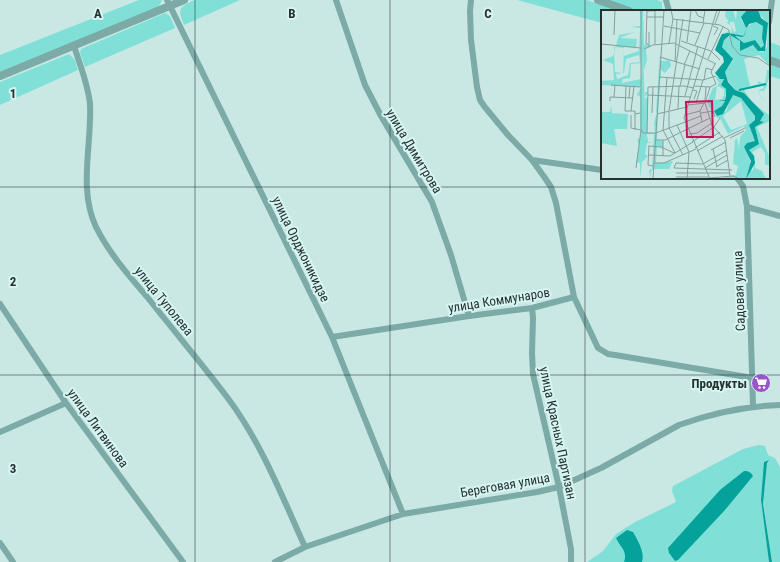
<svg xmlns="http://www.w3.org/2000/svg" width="780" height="562" viewBox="0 0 780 562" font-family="'Roboto Condensed',sans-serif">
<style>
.green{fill:#80e0d8}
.water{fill:#04a29a}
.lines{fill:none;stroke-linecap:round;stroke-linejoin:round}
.minor{stroke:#7caaa6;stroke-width:6}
.tertiary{stroke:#7caaa6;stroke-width:8}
.grid{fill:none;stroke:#25312f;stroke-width:1;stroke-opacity:0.55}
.labels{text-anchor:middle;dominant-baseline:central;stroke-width:4;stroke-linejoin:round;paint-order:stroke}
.street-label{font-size:13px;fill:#25312f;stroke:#d6f5f2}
.poi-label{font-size:13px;font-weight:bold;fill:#25312f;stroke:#d6f5f2;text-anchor:end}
.inset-river{fill:none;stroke:#04a29a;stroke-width:2}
.inset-road{fill:none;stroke:#879f9c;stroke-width:1}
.view{fill:#c2185b;fill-opacity:0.15;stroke:#c2185b;stroke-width:2}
.inset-edge{fill:none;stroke:#25312f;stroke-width:2}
.grid-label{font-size:13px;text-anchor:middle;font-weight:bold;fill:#25312f;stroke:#d6f5f2;stroke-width:4;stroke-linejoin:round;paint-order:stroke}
</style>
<rect width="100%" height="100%" fill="#c9e8e4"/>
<!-- green -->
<path class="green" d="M139,0H162L158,8L0,72V55Z
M195,0H240L184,25C177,8 179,7 195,0Z
M517,0H587L619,11H602V23Z
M606,0H657L662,2V11H637Z
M165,13L170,16L175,28L85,67L80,53L81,49Z
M770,42L780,46V61L769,58Z
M69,54L75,60L78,70L0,105V82Z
M769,64L780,68V79L769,76Z
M759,445L765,446L768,455L775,458L780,467V562H772L763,504L767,463L769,460L765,461L761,500L769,562H587L603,551L616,534L635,522L676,502L672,491L673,486L743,449Z"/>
<!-- water -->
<path class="water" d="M769,460L767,463L763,504L772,562H769L761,500L764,462Z
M744,471C748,471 751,472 753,476L725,510L678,560L675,561L669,553L668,548L720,490Z
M627,530L633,532C638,541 645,552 642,562H624C628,551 620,547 616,538Z"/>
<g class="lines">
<!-- minor -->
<path class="minor" d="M167,0L332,337L403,514
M336,0L365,85L381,116L432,202L451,255L469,316
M471,0L470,11L471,40L477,87L480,100L484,106L508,135L532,160L545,178L551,187L556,203L574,297L598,348L608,354L615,355L753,378
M666,0L669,11
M769,22L772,0
M74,46C80,65 88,84 90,104C92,145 78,189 96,227C109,253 129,276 148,298C174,331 202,364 227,397C261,442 282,496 305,547
M532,160L602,170
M737,178L743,186L747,207L753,406
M747,207L780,216
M0,304L66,403L183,562
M532,308L533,318L532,353L533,374L559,487L571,549V562
M332,337L469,316L532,308L574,297
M0,432L66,403
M0,543L13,562
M275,562L305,547L403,514L537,492L559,487L601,468L679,425C712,413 746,406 780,405"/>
<!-- tertiary -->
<path class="tertiary" d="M598,0L629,11
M769,60L780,64
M0,76L184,0"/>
</g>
<!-- grid -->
<path class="grid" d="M195,0V562M390,0V562M585,0V562M0,187H780M0,375H780"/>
<!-- icons -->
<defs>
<symbol id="supermarket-disc" viewBox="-11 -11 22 22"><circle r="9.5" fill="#9955ca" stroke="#d6f5f2"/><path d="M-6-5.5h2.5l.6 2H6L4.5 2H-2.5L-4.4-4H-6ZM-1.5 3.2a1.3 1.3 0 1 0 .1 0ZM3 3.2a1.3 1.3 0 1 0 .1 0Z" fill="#fff"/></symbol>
</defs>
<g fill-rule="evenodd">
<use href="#supermarket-disc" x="750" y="372" width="22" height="22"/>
</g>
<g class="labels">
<!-- street labels -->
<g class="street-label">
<text transform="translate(414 151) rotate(59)">улица Димитрова</text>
<text transform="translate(301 249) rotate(64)">улица Орджоникидзе</text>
<text transform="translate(739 291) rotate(-92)">Садовая улица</text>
<text transform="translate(499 300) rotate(-9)">улица Коммунаров</text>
<text transform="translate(164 301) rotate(51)">улица Туполева</text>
<text transform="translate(98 428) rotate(54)">улица Литвинова</text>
<text transform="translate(558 433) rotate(78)">улица Красных Партизан</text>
<text transform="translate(505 485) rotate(-10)">Береговая улица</text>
</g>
<!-- poi labels -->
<g class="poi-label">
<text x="747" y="383">Продукты</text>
</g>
</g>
<!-- overview -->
<g transform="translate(601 10)">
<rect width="169" height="169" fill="#c9e8e4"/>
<path d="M39,0H42L43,35L49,34V37L45,39L46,50L43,60L42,40L44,101V82H47L44,87L47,89L46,123H54L53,113L55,105H57L56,130L62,131V138L56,136L55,153L72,151L68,159H52L50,162L49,168L53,169H49L48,160L51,159L53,124H46L47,132H52L46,133L44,144L47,146L41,152L39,169V153L35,152L38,135L36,129L39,128V86L36,85L40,77L0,75V71L13,70L12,54L2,50L12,46L18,25L34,22L19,28L36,29L35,38L23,37V46L38,41L39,18L29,17L39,16ZM13,37L23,38L22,63L14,62ZM38,45L39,52L29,53L27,65L16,69L15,64L23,63L25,49ZM40,53V69L21,73L22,69L29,68L30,54ZM125,0H132L135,10L136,0H146L140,9L145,18L153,12L162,15L163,34L160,38L154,30L143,33L134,25H130L139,31V41L152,35L157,41L162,42L166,37L167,13L156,2L157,0H169V56L158,45L143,49L149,76L158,74L156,71L164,74L166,60H169L168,63L167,60L169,66L166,74L169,81L166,75L163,81H157L165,94L157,82L158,80L163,78L162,75L147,77L143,80L151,92L169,106V111L156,117L169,148V155H164V143L160,137L151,142L153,145L154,149V158L161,161L165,169H115L135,165L137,156L132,154L134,130L136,128L138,139L139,127L145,120L143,116L127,124L119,108H116L108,96L106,92L112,78L116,76L114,90L121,89L123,85V79L116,76L118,73L114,66L123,69L120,75L125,79L124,90L121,96L113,101L115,106L125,101L131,85L140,88L154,106V110L148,115L154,131L146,133L143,137L149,150V161L152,160L154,149L148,140L158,134L154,117L163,112L159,111L162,103L155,98L143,83L134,80L126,69L124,62L132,50L121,38L122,30L128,27L127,23L122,24L128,21L129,24L131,22L130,16L133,22L135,21L133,12H129V15L125,12H128L124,6ZM140,91L146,114L130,120L122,106ZM59,44L60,51H66L63,49L73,52L69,51L70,56L64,63L60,60L57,104L55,102ZM10,95L11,103L27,104L26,119H13L16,136L0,133V102H9Z" fill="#80e0d8" fill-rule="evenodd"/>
<path d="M146,0H157L160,8L167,13L164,41H157L152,35L139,41V31L129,25L123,30L121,37L132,49L124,62L127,72L134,80L143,83L163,104L159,111L163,112L154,117L158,134L148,140L153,146L154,153L145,169L150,151L143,137L146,133L154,131L148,115L154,110V106L140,88L132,85L122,104L116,106L113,101L121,96L124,91H117L124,90L125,86V79L120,75L123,69H119L114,63L123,52L122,47L114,40L118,30L121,24L127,23L143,26L147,16L145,18L140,7ZM155,12L162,16L161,28L163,35L160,38L154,30L143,33L134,26L142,27L148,14Z" fill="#04a29a" fill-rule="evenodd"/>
<path class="inset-river" d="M138,80L165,74"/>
<path class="inset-road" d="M40,0V119L42,123H55L52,169M46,0L45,34H47M63,0L55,123L100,106M94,0L97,6L103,8M46,1L69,0M46,7H63M72,9L119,15L128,20L131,36L139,45L157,48L169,56M102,13L104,0M114,14L119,0M63,16L99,23M112,16L117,18L113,25M13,25L14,0M80,31L110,41L119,50M86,32L90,0M68,33L72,9L70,0M0,34L40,38M54,34V0M94,35L103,13M48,36V22M43,39L52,35L73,33L115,54M59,47L99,59M107,49L122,17M74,52L76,9M114,54L110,62L115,74L109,77L104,93L111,115L124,130L129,166M83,55L89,41M58,67L88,69M66,67L62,120L74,143M88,69L102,70L115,66M103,70L105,58L111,60M10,75L39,77M25,76L24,101H34V104M79,76L84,55M93,76L109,77M92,80L96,81L93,89M47,85L90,87M84,86L97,36M13,87L14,75M28,88L29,76M104,90L105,77M9,91V87L32,88M95,93L102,70M87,95L104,93M77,99L78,76M30,101L33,76M68,101L82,9M68,102V118L82,145M51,103L52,77M100,103L112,101L114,107M56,104L86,97M30,105V118L40,120L35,158M84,105L99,101M101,112L99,101L103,93M76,115L88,142L86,169M34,120V104L39,103M46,123L47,77L83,76L93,78M88,124L96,123L111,113M123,128L144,118M129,128L143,121M54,130H64L109,108M62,130V146M91,132L113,117L119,108M47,136L60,137L73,143M48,136L47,155L52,156M94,138L119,122M112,139L116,157M110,140L125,132M96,141L122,126M48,145L69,146L92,132M53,153H63L95,139M102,154L75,153L73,158L131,160M102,154L126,140M115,157L127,150M104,158L126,145M75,163H129M75,167H108M108,168L132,166L139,169M109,169L83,108L116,0"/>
<path class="view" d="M111,91L112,127H86L85,92Z"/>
<rect width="169" height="169" class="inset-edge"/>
</g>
<g class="grid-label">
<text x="98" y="18">A</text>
<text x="292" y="18">B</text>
<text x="488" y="18">C</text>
<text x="13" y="98">1</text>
<text x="13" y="286">2</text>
<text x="13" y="473">3</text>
</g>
</svg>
